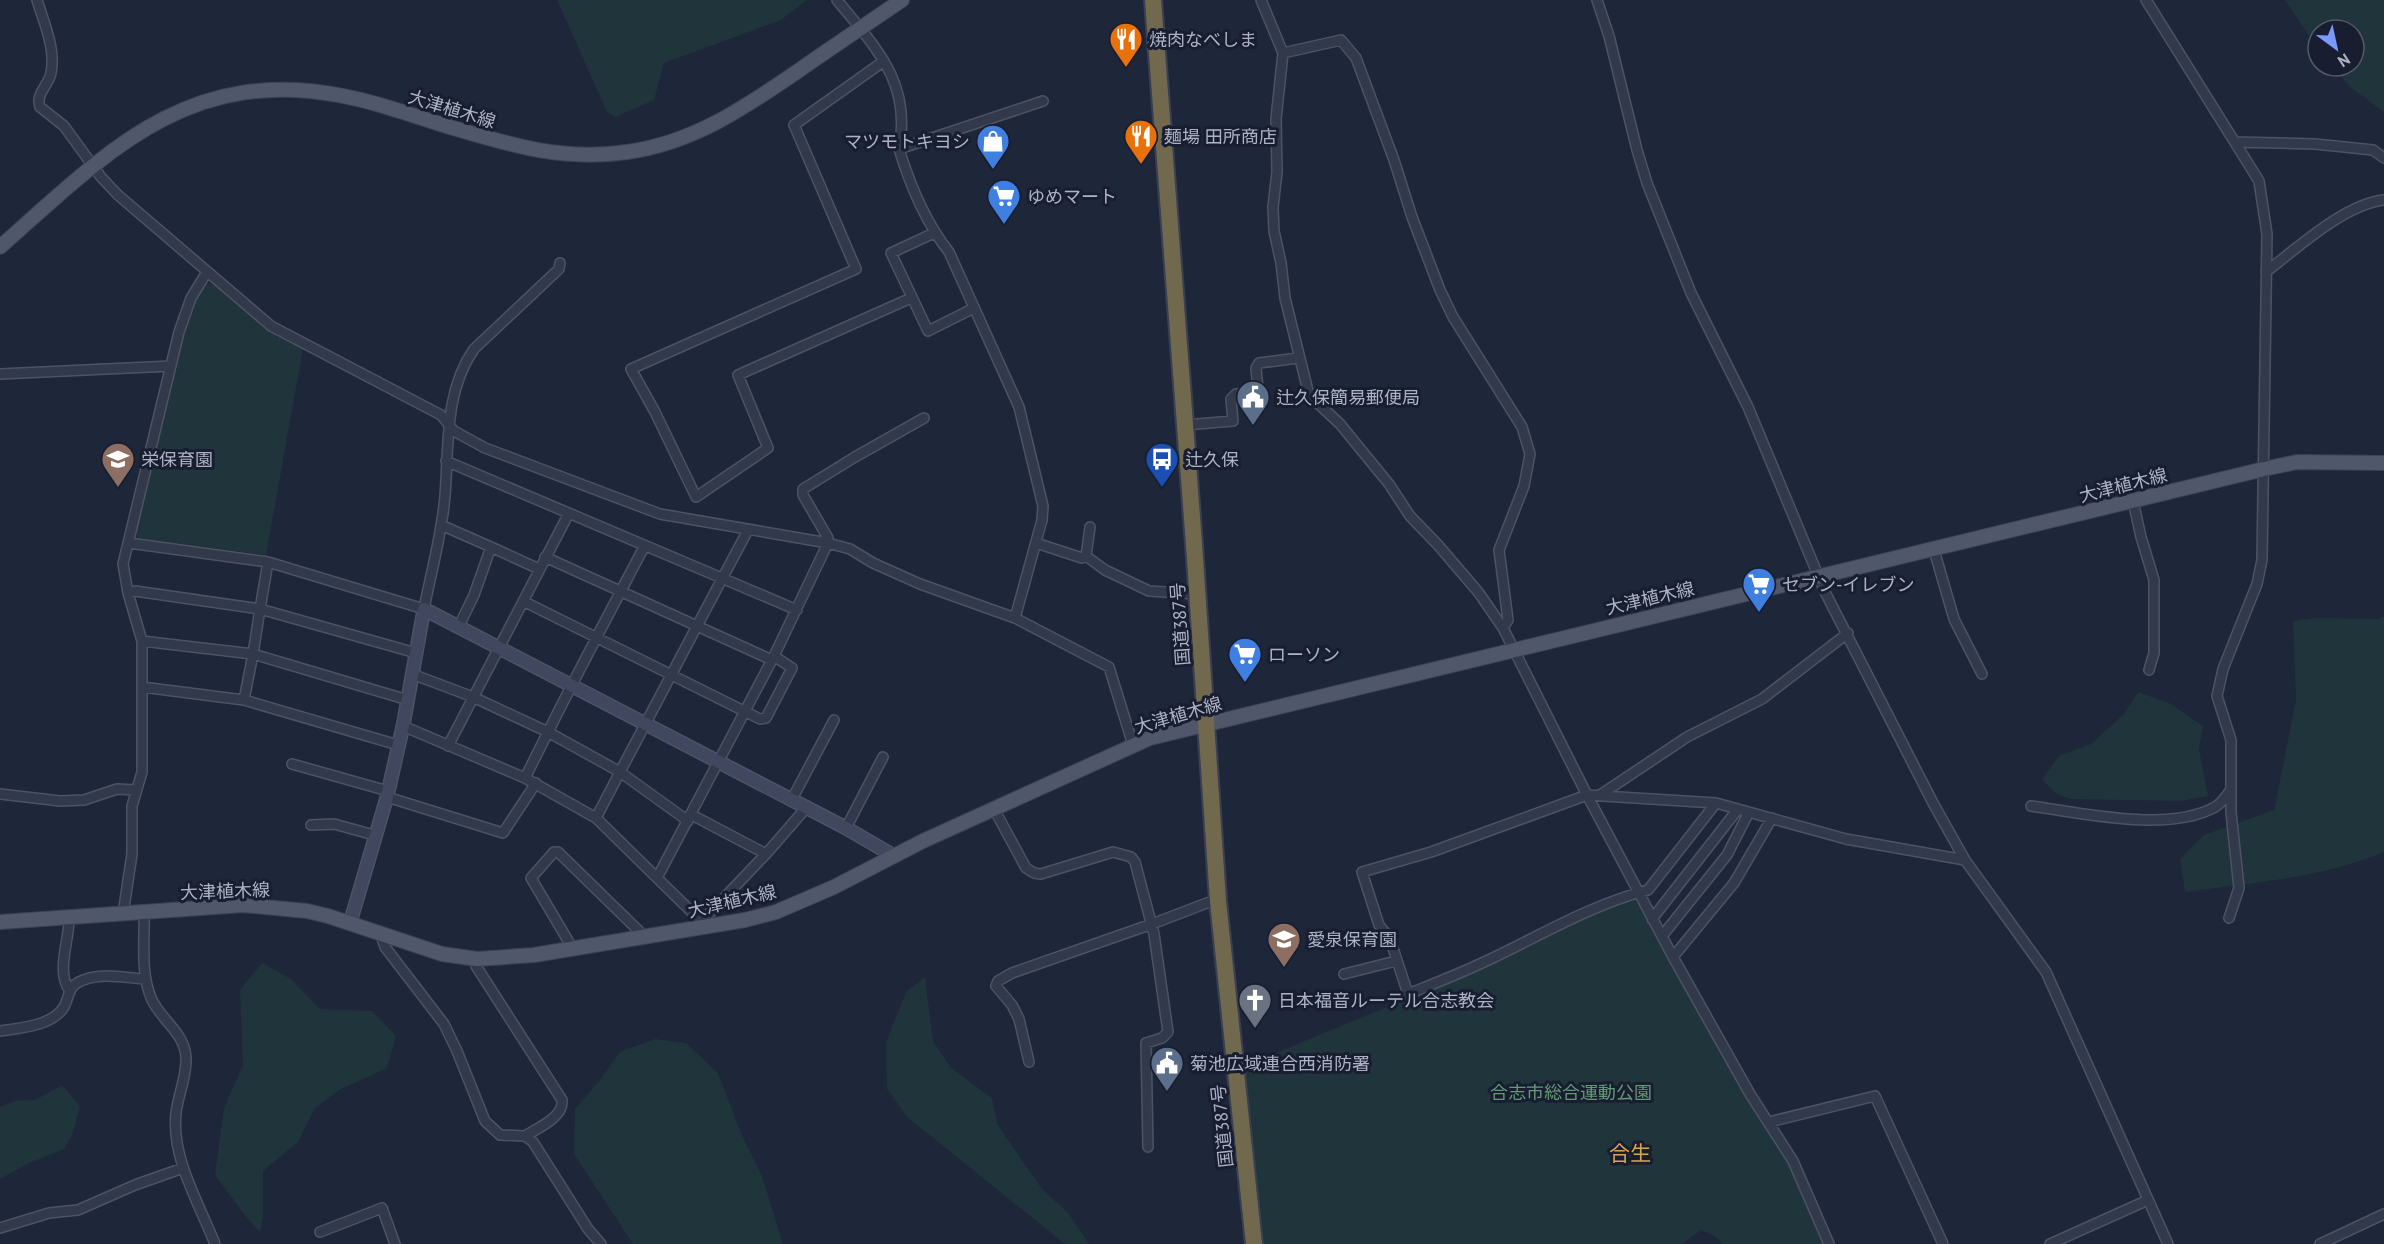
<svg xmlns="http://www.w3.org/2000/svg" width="2384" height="1244" viewBox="0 0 2384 1244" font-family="'PT Sans','Noto Sans JP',sans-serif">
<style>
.green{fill:#20343b}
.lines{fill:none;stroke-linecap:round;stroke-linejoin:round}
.street-casing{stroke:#4d5365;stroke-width:12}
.secondary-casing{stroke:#4d5365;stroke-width:15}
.primary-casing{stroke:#3c4254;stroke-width:16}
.highway-casing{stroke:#3a4052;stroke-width:20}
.street{stroke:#32394a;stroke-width:9}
.secondary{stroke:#40475e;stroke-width:12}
.primary{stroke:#50576b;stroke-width:14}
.highway{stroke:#71694e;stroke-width:16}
.labels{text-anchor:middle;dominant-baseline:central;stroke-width:6;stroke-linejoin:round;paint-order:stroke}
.poi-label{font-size:18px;fill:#adb3c7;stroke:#181e2f;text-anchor:start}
.street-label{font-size:18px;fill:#adb3c7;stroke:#181e2f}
.park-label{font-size:18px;fill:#629a77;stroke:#181e2f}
.quarter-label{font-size:21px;fill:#dea351;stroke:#181e2f}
</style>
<rect width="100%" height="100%" fill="#1e263a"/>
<!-- green -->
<path class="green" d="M557,0H807L781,20L664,63L654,100L615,117L607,112Z
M2285,0H2384V112L2350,87L2332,66H2354V30H2318V49Z
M215,283L268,330L303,349L266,555L137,538L136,533L184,333L194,299L206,284Z
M2384,616V852C2322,878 2251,883 2185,892L2180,859L2204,835L2274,810L2296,700L2293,621L2316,618L2379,619Z
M2138,692L2169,703L2203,726L2199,750L2208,796L2181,801L2070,799L2055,793L2042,779L2059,756L2091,744L2124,714Z
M1634,896L1746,1096L1790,1164L1825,1244H1722L1716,1237L1701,1230L1682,1244H1261L1240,1068L1486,966L1568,924Z
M262,963L291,979L320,1009L372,1011L396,1036L387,1068L339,1090L315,1108L298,1142L263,1171V1216L260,1232L247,1218L215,1175L224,1108L243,1065L240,990Z
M925,977L933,1041L951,1068L992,1098L997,1124L1042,1189L1069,1214L1089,1244H1065L907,1117L887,1089L886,1042L906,992Z
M655,1039L686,1043L718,1073L741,1133L762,1176L783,1244H633L574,1154L575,1109L601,1079L620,1052Z
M62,1085L80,1106L73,1133L64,1149L29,1163L0,1179V1107L15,1101L35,1100Z"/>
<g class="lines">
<defs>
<path id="street" d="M37,0C44,23 56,49 51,73C49,85 35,94 40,107L64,126L101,177L118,195L271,326L441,415L454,431L485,448L660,514L828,543L850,549L873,563L920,584L1015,618L1109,667L1133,745
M837,0C876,48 912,83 899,149
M1261,0L1283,53L1276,119L1277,172L1273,207L1274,231L1281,263L1285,298L1309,395L1340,424L1389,484L1410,516L1438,545L1479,593L1503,628L1587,795L1673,957L1750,1094L1793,1161L1829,1244
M1597,0L1609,36L1637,150L1647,183L1691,293L1748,407L1825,592L1933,803L1965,860L2046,972L2168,1244
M2146,0L2259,181L2267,234L2262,560L2257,584L2223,669L2217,696L2231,740V812L2239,888L2229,918
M1283,53L1341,40L1356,58L1394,160L1412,217L1440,290L1453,317L1522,427L1530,454L1524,486L1499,550L1508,620L1503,628
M884,61L794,125L856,269L631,369L655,412L696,497L768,448L738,375L911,298
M2235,142L2315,144L2354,148L2373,150L2384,158
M934,233L891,253L928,331L974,308
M2266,272C2297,248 2345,204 2384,200
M0,374L171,366
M1185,425L1233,421L1231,399L1236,394L1254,392L1258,389L1256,368L1259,363L1298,358
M446,461L797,610
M2133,501L2141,537L2154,580V653L2149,670
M441,525L491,547L474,595L459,626
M748,530L697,626L772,660
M129,543L268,562L424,609C431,572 442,534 445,496C449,446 444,392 474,349L559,269L560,263
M1036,543L1082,558L1086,556L1105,570L1149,591L1197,594
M491,547L539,569
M1934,550L1954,619L1982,674
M1086,556L1090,527
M545,557L697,626L620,772L548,732C579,670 612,608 644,547
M128,593L135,591L260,609L268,562
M523,601L760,719L766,718L792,668L774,656
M1015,618L1042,520L1043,506L1019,407L949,252C926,223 910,185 899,149L1043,101
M142,641L253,654L244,700
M412,674L473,697L548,732L525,778
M142,687L244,700L398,745
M408,700L253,654L260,609L416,653
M403,726L525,778L596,818L707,927
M448,746L569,513
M292,764L388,791
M0,794L60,801L84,800L117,789L136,790
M1600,795L1687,737L1762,699L1848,633
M387,797L503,833L536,783
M791,801L834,720
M1716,803L1648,890C1590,905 1538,937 1484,962C1459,974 1433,984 1408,994L1390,939L1379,925L1362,872L1431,852L1587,795L1716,803L1846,839L1965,860
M2031,806C2082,813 2168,833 2215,807C2221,804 2226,796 2230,791
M994,809L1026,868L1034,873L1041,874L1113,852L1131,857L1135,862L1154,934L1168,1032L1162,1038L1146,1043L1148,1147
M692,815L766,854L702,921
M596,818L620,772L688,821
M311,825L334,824L374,835
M846,828L883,757
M766,854L806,808
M657,878L774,656L828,543V538L803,495V489L855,457L924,418
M144,913C145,941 140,974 152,1000C162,1021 185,1033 186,1058C187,1076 178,1095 176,1113C171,1158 199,1203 215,1244
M123,914L132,854V806L142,772V641L128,593L123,564L179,332L191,298L207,272
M69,918C70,939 55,972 70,991
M1652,919L1738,809
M380,933L385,947L444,1024L457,1051L485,1121L500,1135L525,1136L533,1142L588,1229L601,1244
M1662,936L1727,855L1749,812
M573,949L531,878L554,852H558L639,931L643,938
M1673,957L1734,883L1772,818
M474,958L476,966L562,1100C564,1117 538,1128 525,1136
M1344,974L1396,961
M0,1031C21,1028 52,1026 64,1007C69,998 68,988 77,983C97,971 124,978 146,979
M1029,1062L1019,1019L1012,1005L996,986L998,981L1012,973L1152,924L1207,903L1218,901
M1769,1122L1875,1096L1943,1244
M0,1228L49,1213L78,1210L135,1185L183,1168
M320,1232L382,1208L395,1244
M2050,1244L2148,1200
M2320,1244L2384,1214"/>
<path id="secondary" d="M350,923L387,797L403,726L424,609L846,828L894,856"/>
<path id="primary" d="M0,247C104,155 185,67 338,95C372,101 406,113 440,124C504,143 559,162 627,152C693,143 744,108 798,71C832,47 867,24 902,0
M0,922L243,905L307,911L328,916L442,954L477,959L534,955L745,920L776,912L834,887L923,841L1150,738L2264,469L2297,462L2384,463"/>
<path id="highway" d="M1153,0L1194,544L1218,901L1254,1244"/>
</defs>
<!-- street casing -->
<use href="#street" class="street-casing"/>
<!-- secondary casing -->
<use href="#secondary" class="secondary-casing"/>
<!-- primary casing -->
<use href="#primary" class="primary-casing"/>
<!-- highway casing -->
<use href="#highway" class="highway-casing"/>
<!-- street -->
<use href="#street" class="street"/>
<!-- secondary -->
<use href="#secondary" class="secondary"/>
<!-- primary -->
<use href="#primary" class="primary"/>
<!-- highway -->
<use href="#highway" class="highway"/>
</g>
<!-- icons -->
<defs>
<symbol id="restaurant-pin" viewBox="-11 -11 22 30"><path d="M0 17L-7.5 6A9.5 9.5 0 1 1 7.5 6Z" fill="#e8710a" stroke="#181e2f"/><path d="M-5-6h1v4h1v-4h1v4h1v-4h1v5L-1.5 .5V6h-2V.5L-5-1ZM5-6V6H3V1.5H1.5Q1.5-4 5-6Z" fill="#fff"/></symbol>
<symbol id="shop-pin" viewBox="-11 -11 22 30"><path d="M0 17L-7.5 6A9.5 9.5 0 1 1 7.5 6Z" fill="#3f7fe0" stroke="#181e2f"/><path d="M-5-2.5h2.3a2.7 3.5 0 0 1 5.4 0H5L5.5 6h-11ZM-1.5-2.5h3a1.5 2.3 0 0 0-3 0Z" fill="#fff"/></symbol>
<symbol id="supermarket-pin" viewBox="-11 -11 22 30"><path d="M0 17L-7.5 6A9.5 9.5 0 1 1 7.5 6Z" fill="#3f7fe0" stroke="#181e2f"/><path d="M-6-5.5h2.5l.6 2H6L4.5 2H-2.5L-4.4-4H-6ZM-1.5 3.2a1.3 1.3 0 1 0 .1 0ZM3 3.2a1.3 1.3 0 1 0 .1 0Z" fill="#fff"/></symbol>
<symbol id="civic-pin" viewBox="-11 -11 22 30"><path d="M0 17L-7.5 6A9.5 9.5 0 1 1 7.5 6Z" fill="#5c6f8a" stroke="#181e2f"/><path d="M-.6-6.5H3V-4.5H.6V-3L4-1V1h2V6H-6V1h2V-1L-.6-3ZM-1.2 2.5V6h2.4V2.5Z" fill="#fff"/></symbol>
<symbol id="school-pin" viewBox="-11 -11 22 30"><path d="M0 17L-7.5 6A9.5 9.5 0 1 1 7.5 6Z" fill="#8d6e63" stroke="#181e2f"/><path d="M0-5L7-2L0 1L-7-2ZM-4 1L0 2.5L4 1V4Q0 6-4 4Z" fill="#fff"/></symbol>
<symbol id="bus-pin" viewBox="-11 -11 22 30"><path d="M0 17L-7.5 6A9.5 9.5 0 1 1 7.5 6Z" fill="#1a4fb4" stroke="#181e2f"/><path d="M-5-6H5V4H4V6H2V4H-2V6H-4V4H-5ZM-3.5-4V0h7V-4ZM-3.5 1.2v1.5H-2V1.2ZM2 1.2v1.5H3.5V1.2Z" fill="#fff"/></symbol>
<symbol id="church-pin" viewBox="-11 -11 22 30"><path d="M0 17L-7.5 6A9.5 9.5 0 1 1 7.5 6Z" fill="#6b7280" stroke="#181e2f"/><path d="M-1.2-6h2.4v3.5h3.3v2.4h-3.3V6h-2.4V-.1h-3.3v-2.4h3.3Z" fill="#fff"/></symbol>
</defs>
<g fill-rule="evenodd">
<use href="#restaurant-pin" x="1107" y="20" width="38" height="52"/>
<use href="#restaurant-pin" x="1122" y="117" width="38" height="52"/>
<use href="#shop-pin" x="974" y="122" width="38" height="52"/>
<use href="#supermarket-pin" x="985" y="177" width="38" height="52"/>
<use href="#civic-pin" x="1234" y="378" width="38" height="52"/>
<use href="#school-pin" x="99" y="440" width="38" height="52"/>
<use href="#bus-pin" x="1143" y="440" width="38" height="52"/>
<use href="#supermarket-pin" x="1740" y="565" width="38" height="52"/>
<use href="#supermarket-pin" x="1226" y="635" width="38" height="52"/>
<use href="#school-pin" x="1265" y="920" width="38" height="52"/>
<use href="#church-pin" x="1236" y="981" width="38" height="52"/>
<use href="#civic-pin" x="1148" y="1044" width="38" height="52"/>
</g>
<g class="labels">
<!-- poi labels -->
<g class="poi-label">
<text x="1149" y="39">焼肉なべしま</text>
<text x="1164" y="136">麺場 田所商店</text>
<text x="970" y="141" text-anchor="end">マツモトキヨシ</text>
<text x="1027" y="196">ゆめマート</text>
<text x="1276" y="397">辻久保簡易郵便局</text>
<text x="141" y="459">栄保育園</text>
<text x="1185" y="459">辻久保</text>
<text x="1782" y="584">セブン-イレブン</text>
<text x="1268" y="654">ローソン</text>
<text x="1307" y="939">愛泉保育園</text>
<text x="1278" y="1000">日本福音ルーテル合志教会</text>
<text x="1190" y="1063">菊池広域連合西消防署</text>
</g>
<!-- street labels -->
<g class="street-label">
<text transform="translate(452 109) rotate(17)">大津植木線</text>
<text transform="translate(2123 485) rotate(-14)">大津植木線</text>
<text transform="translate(1650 598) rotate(-13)">大津植木線</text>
<text transform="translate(1180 624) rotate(-94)">国道387号</text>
<text transform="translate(1178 715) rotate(-16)">大津植木線</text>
<text transform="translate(225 891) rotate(-2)">大津植木線</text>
<text transform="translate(732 901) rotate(-13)">大津植木線</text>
<text transform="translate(1222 1126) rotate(-96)">国道387号</text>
</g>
<!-- park labels -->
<g class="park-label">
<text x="1571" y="1092">合志市総合運動公園</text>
</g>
<!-- quarter labels -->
<g class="quarter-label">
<text x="1630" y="1153">合生</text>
</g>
</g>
<!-- north arrow -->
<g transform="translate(2336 48) rotate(147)"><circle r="28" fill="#181e2f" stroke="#545a6c" stroke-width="1.5"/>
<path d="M0-4.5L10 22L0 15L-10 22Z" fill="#7a99ff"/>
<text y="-9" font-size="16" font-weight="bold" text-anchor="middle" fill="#adb3c7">N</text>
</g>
</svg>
